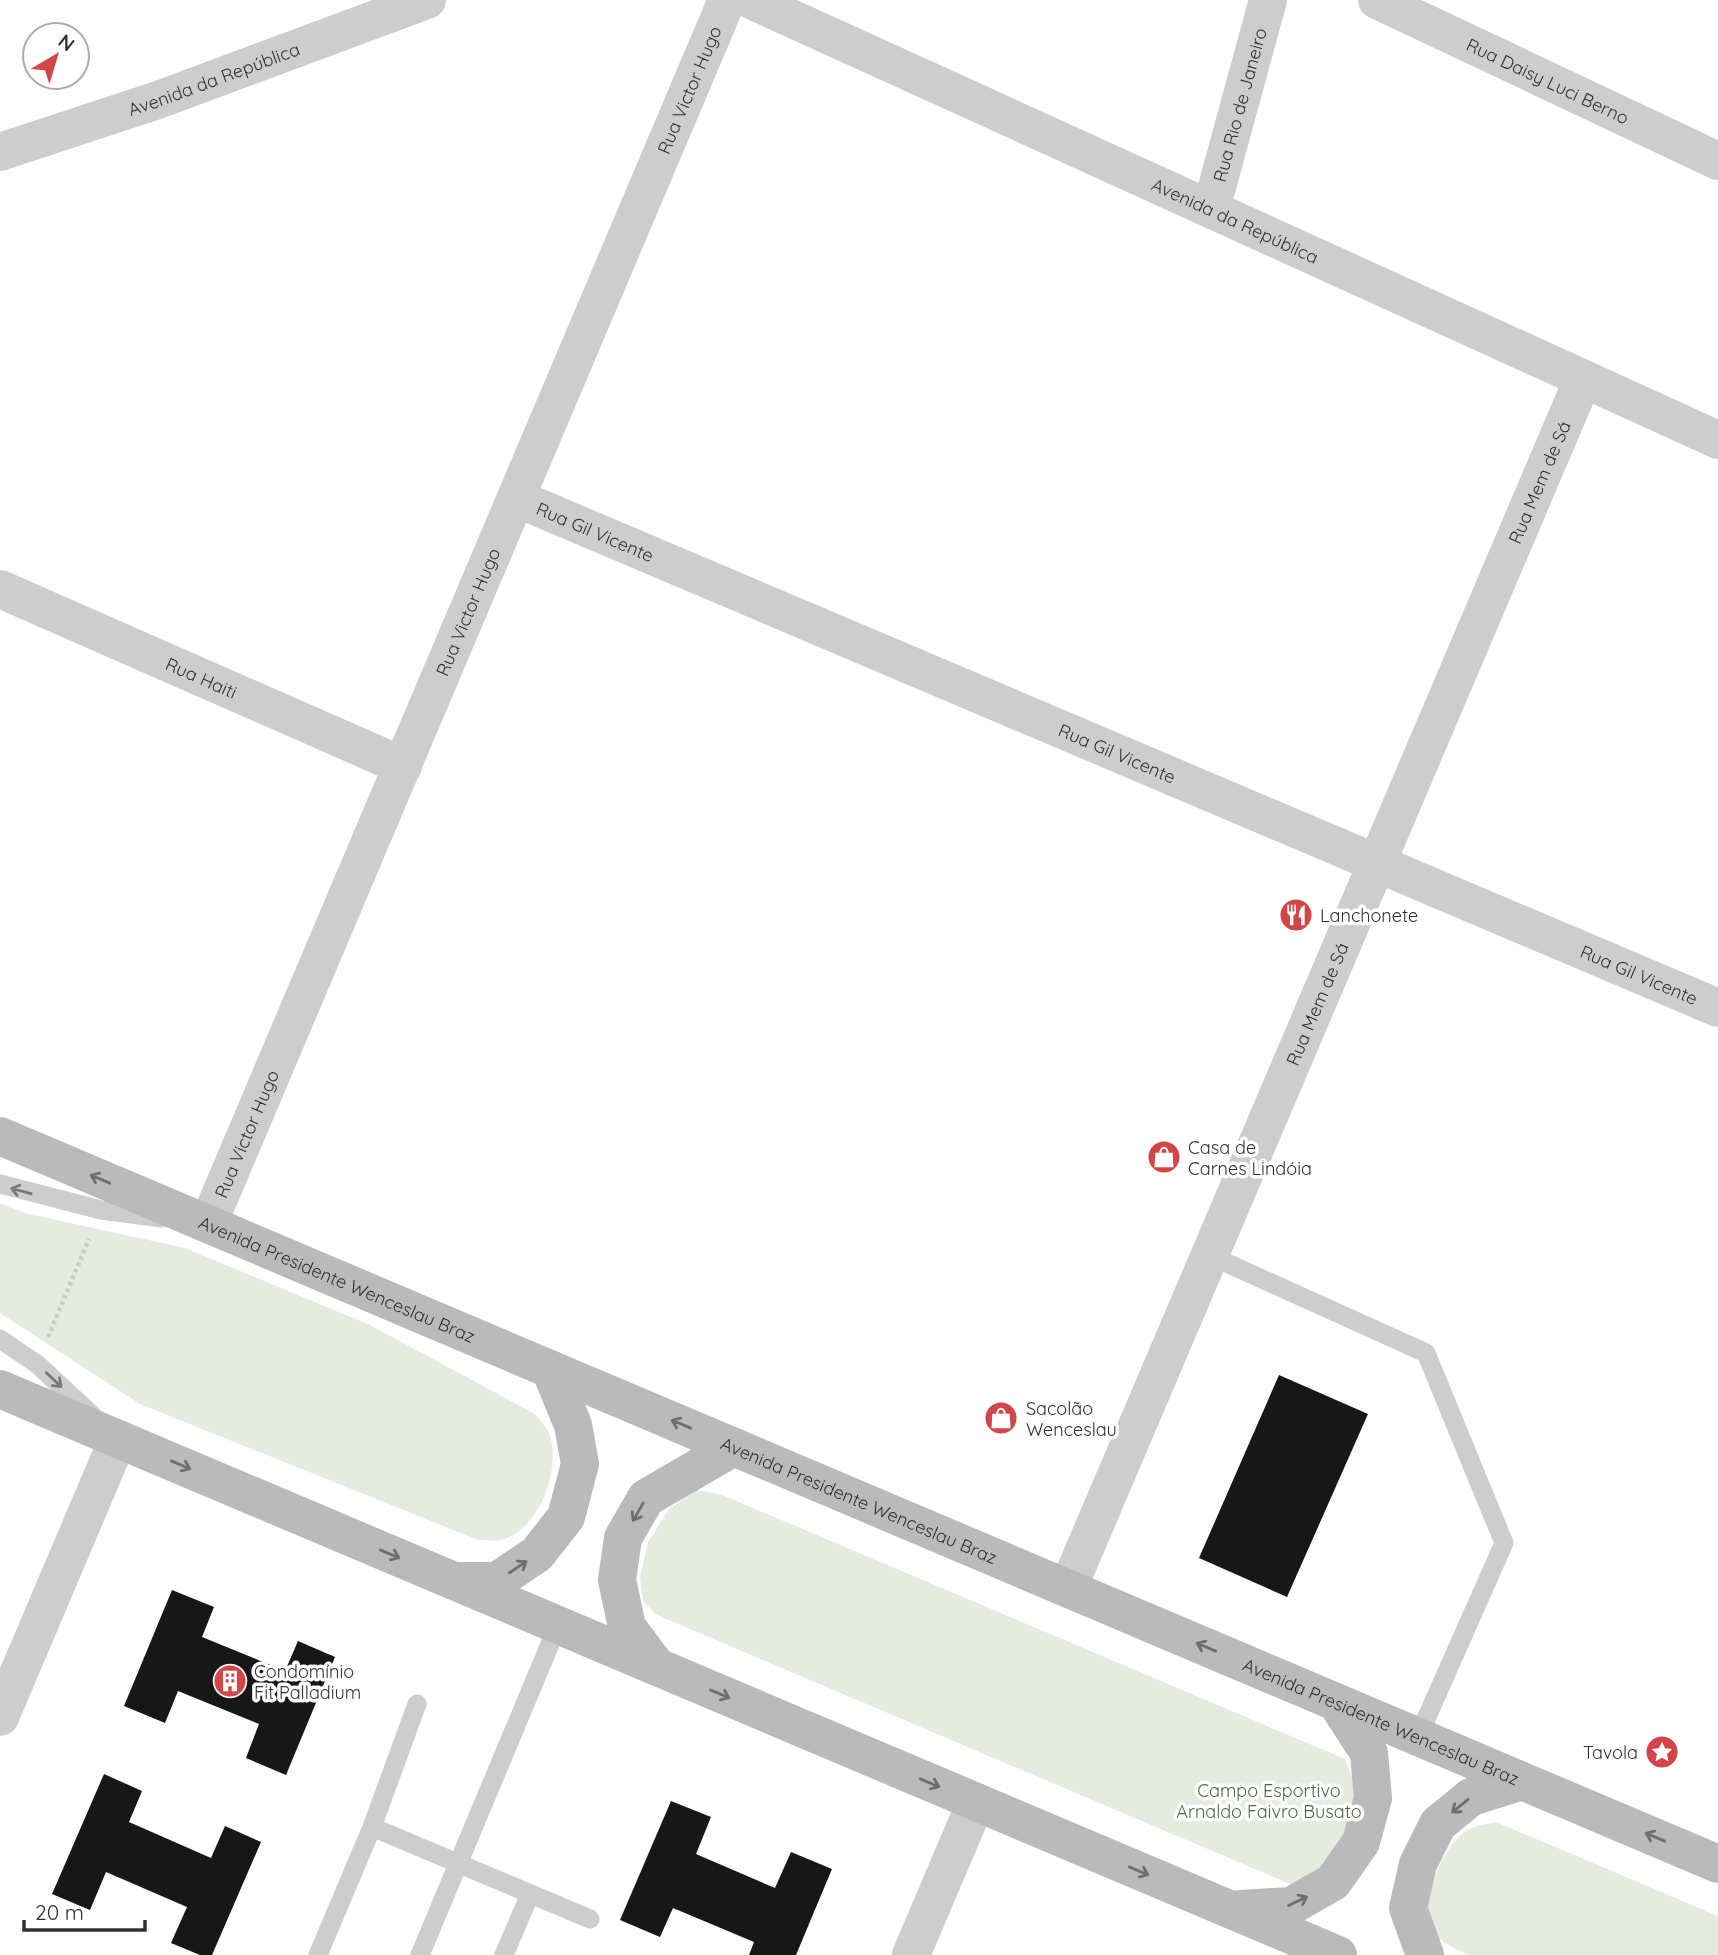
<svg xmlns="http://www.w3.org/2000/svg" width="1718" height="1955" viewBox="0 0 1718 1955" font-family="Quicksand,sans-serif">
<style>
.green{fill:#e5ebdf}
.building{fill:#171717}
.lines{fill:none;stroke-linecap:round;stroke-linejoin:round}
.path{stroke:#cacaca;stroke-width:4.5;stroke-dasharray:3.5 3.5;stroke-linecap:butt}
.service{stroke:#cdcdcd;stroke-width:19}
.minor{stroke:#cdcdcd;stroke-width:38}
.secondary{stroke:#bababa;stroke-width:38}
.oneway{stroke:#6e6e6e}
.oneway2{stroke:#777}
.labels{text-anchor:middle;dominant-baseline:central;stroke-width:7;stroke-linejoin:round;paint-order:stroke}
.street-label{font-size:18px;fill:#303030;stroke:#fff}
.poi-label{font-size:18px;fill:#303030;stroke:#fff;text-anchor:start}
.park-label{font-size:18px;fill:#516742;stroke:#fff}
</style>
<rect width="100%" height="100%" fill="#fff"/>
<!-- green -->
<path class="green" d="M0,1203L25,1213L185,1248L370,1325L535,1414C540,1420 548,1429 550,1436C561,1470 539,1527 505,1539C498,1542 486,1540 478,1540L140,1404L0,1313Z
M697,1490L720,1494L1345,1759C1371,1813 1346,1830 1319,1876L1290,1884L657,1615L643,1601L640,1578L648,1542L669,1509Z
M1496,1822L1718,1916V1955H1469C1453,1948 1439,1943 1431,1926C1419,1902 1445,1840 1469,1829C1477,1825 1488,1824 1496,1822Z"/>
<!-- building -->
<path class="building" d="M1279,1375L1368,1414L1287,1597L1199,1558Z
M172,1590L214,1607L202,1637L285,1671L298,1641L335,1657L286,1775L246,1758L259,1724L178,1691L165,1723L124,1706Z
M104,1774L142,1791L129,1822L211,1858L225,1826L261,1842L212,1955H200L171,1943L187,1907L106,1872L90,1910L52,1894Z
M671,1801L711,1817L696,1854L775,1888L791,1852L832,1869L796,1955H749L754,1942L673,1908L660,1937L620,1920Z"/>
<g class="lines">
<!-- path -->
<path class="path" d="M48,1337L89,1239"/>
<!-- service -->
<path class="service" d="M0,1184L101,1210L162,1218
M1209,1255L1426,1353L1504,1543L1418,1737
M0,1339L37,1364L93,1416
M372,1827L417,1704
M318,1955L372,1827L590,1919
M420,1955L558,1625
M504,1955L530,1894"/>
<!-- minor -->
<g class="minor">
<path id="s1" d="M751,0L1718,440"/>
<path id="s2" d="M1377,0L1718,161"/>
<path id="s3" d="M0,152L158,100L427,0"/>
<path id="s4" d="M1211,209L1268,0"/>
<path id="s5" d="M516,498L1718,1008"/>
<path id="s6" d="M0,589L403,766"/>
<path id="s7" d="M208,1224L727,0"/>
<path id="s8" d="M1068,1588L1583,379"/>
<path d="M0,1717L118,1439"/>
<path d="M911,1955L976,1802"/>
</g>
<!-- secondary -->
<g class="secondary">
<path id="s9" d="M0,1136L1718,1864"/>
<path d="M0,1389L1338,1955"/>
<path d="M456,1581H497L537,1554L566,1517L580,1464L573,1425L550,1369"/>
<path d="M657,1667L627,1627L617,1580L623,1538L646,1498L734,1447"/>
<path d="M1240,1909L1291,1906L1333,1882L1361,1842L1373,1798L1369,1753L1336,1702"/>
<path d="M1425,1955L1408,1908L1418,1864L1438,1824L1471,1797L1522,1781"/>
</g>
</g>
<!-- one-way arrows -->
<defs><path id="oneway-shaft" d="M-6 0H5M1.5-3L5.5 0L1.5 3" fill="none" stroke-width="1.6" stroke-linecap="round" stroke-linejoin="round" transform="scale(1.75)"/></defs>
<g class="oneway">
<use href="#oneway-shaft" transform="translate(100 1179) rotate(-157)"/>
<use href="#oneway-shaft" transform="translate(681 1424) rotate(-157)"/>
<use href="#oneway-shaft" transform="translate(181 1465) rotate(23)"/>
<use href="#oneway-shaft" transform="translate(638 1512) rotate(120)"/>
<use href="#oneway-shaft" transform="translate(390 1554) rotate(23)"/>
<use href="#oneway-shaft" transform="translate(518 1567) rotate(-34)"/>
<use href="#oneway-shaft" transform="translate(1206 1647) rotate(-157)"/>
<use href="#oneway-shaft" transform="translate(720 1694) rotate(23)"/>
<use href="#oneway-shaft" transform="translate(930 1783) rotate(23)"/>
<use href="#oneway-shaft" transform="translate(1460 1806) rotate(141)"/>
<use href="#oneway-shaft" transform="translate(1655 1837) rotate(-157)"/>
<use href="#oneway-shaft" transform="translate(1139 1871) rotate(23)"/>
<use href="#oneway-shaft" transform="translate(1298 1901) rotate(-26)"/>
</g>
<g class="oneway2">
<use href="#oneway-shaft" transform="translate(21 1191) rotate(-165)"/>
<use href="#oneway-shaft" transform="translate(54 1380) rotate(43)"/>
</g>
<!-- icons -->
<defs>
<symbol id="restaurant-disc" viewBox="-11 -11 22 22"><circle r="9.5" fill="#d24649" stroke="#fff"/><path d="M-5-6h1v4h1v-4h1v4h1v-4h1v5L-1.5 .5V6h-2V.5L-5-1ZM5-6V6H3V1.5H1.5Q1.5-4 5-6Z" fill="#fff"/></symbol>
<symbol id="shop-disc" viewBox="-11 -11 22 22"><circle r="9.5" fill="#d24649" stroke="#fff"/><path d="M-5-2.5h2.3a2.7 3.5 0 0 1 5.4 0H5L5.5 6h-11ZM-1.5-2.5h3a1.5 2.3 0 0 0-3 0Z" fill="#fff"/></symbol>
<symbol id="building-disc" viewBox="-11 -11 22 22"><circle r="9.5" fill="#d24649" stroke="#fff"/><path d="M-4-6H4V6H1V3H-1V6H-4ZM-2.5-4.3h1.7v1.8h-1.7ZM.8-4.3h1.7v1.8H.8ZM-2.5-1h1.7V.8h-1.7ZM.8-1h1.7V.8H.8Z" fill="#fff"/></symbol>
<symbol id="sight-disc" viewBox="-11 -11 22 22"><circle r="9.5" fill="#d24649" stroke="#fff"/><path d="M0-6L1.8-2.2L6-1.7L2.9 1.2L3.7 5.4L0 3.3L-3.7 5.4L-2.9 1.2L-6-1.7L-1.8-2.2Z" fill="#fff"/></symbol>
</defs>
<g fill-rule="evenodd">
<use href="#restaurant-disc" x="1277" y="896" width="38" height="38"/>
<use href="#shop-disc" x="1145" y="1138" width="38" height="38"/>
<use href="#shop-disc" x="982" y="1399" width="38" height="38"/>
<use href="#building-disc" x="211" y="1662" width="38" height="38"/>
<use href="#sight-disc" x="1643" y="1733" width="38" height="38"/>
</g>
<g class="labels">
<!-- street labels -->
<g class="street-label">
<text stroke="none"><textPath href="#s3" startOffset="226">Avenida da República</textPath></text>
<text stroke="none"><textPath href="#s2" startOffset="189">Rua Daisy Luci Berno</textPath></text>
<text stroke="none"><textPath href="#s7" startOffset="1232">Rua Victor Hugo</textPath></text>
<text stroke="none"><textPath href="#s4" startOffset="108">Rua Rio de Janeiro</textPath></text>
<text stroke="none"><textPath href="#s1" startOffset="532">Avenida da República</textPath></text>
<text stroke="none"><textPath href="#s8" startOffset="1202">Rua Mem de Sá</textPath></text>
<text stroke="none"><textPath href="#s5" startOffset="86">Rua Gil Vicente</textPath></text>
<text stroke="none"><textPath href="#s7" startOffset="665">Rua Victor Hugo</textPath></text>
<text stroke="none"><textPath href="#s6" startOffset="220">Rua Haiti</textPath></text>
<text stroke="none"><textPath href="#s5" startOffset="653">Rua Gil Vicente</textPath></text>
<text stroke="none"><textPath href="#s5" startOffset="1220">Rua Gil Vicente</textPath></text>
<text stroke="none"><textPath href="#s8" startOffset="635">Rua Mem de Sá</textPath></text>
<text stroke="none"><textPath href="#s7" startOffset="98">Rua Victor Hugo</textPath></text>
<text stroke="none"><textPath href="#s9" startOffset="366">Avenida Presidente Wenceslau Braz</textPath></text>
<text stroke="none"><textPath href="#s9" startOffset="933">Avenida Presidente Wenceslau Braz</textPath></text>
<text stroke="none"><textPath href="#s9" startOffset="1500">Avenida Presidente Wenceslau Braz</textPath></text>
</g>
<!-- poi labels -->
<g class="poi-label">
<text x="1320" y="915">Lanchonete</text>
<text x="1188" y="1147">Casa de<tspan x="1188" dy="21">Carnes Lindóia</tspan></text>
<text x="1026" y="1408">Sacolão<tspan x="1026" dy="21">Wenceslau</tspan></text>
<text x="254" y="1671">Condomínio<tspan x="254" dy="21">Fit Palladium</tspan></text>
<text x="1638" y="1752" text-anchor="end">Tavola</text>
</g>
<!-- park labels -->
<g class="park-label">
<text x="1269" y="1790">Campo Esportivo<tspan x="1269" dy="21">Arnaldo Faivro Busato</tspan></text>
</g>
</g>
<!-- north arrow -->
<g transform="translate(56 56) rotate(38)"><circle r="33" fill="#ffffff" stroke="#acacac" stroke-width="2"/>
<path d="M0-5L12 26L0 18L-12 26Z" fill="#d24649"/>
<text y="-10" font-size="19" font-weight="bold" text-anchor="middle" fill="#303030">N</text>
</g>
<!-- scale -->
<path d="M24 1920v10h121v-10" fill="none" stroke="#303030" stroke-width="3.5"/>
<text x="35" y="1920" font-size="21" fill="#303030" stroke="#ffffff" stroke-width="5" paint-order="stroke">20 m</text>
</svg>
